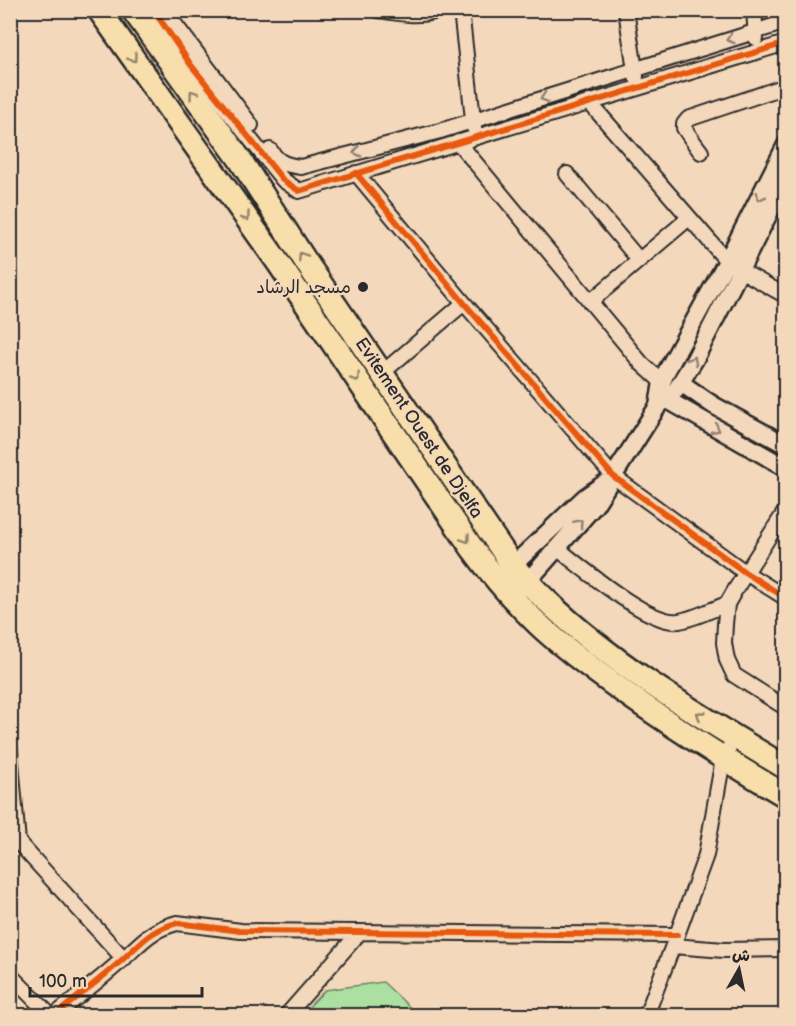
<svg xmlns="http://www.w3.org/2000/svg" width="796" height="1026" viewBox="0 0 796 1026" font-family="'Balsamiq Sans','Playpen Sans Arabic',sans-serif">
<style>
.green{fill:#ace0a1;stroke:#6c8666;stroke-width:1.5}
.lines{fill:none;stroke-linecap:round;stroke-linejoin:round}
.minor-casing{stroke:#2b2b2b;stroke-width:18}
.tertiary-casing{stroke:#2b2b2b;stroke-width:21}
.trunk-casing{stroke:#2b2b2b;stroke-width:27}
.minor{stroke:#f4d8bb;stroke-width:14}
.tertiary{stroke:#f4d8bb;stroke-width:16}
.trunk{stroke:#f8deab;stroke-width:22}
.cycleway-casing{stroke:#f4d8bb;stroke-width:10}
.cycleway{stroke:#e8590c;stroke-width:6}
.oneway{stroke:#908273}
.oneway2{stroke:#92846b}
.poi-dot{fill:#2b2b2b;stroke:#f4d8bb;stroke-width:2}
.labels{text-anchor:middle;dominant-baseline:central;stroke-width:4.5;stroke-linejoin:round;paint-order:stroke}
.poi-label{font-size:18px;fill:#2b2b2b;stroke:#f4d8bb;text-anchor:end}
.street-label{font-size:18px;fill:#2b2b2b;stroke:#f4d8bb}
</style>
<rect width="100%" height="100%" fill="#f4d8bb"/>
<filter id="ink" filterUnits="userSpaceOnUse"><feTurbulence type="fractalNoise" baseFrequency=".0167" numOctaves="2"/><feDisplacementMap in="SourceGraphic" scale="12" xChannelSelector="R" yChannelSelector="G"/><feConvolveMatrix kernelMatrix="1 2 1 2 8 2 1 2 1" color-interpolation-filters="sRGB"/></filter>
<g filter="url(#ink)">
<!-- green -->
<path class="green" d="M383,982L418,1015H301L325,990Z"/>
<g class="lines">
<defs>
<path id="minor" d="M164,10L251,125
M378,10C403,14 417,17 442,10
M461,10L474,128
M626,10L636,77
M754,10L756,38
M157,15L191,65L283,180L299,191L786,43
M589,102L727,261L740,270L786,296
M458,142L642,364L662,382
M270,150C279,163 285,165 301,167L440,131L786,22
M701,152L695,144L684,128V124L688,119L786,86
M356,173L464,303L613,476L746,573L786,598
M567,174L639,260
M590,302L689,218
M382,373L464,303
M786,510L735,590L727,604L725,624L724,643L727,660L734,675L786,708
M557,548C581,567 650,626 679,621C693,619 713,609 727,604
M10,751L18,842L10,841
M18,842L124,959
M673,946L724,950L786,949
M10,975L51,1016
M54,1016C77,997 101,979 123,959C142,942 150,930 177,923L241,931L677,935
M286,1016L360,932
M646,1016L677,935L706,855L723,759L735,737"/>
<path id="tertiary" d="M681,383L713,405L786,445
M666,399L786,468
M658,406L662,382L666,372L727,261L786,145
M506,572L585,497L605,483
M521,589L595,505L658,406L676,390L695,359L786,180"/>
<path id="trunk" d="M99,10L277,261L472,548C491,574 511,598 535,621C554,640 577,657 598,673C658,718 722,758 786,796
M133,10L239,158L308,265L513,566C524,578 536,591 548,602C618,669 704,718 786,768"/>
</defs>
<!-- minor casing -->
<use href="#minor" class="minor-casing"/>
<!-- tertiary casing -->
<use href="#tertiary" class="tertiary-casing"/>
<!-- trunk casing -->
<use href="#trunk" class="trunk-casing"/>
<!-- minor -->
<use href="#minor" class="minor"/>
<!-- tertiary -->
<use href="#tertiary" class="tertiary"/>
<!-- trunk -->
<use href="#trunk" class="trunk"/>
<defs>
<path id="cycleway" d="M157,15L191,65L283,180L299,191L786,43
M356,173L464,303L613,476L746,573L786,598
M54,1016C77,997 101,979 123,959C142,942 150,930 177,923L241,931L677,935"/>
</defs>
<!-- cycleway casing -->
<use href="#cycleway" class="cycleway-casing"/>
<!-- cycleway -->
<use href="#cycleway" class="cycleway"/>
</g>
<!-- one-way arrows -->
<defs><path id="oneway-chevron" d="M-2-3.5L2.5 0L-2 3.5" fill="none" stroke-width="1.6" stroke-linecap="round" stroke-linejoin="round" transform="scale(1.5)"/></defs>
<g class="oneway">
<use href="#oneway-chevron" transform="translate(730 39) rotate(163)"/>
<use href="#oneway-chevron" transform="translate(544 98) rotate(162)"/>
<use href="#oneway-chevron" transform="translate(357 152) rotate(165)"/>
<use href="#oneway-chevron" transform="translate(760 197) rotate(117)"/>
<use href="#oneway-chevron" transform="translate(693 360) rotate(-62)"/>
<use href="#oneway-chevron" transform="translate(716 429) rotate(30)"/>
<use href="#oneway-chevron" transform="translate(579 523) rotate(-49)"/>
</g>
<g class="oneway2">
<use href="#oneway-chevron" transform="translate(133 58) rotate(55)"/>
<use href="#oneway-chevron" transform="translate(193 94) rotate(-126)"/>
<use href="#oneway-chevron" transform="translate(246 217) rotate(55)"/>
<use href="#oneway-chevron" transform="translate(302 256) rotate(-123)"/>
<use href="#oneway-chevron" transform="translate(356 378) rotate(56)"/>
<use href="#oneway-chevron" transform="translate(466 539) rotate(56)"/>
<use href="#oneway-chevron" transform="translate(700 715) rotate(-147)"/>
</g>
</g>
<!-- markers -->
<circle class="poi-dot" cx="363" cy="287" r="6"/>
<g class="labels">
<!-- poi labels -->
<g class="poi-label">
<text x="351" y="287">مسجد الرشاد</text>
</g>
<!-- street labels -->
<g class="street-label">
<text transform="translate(419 428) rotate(56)">Evitement Ouest de Djelfa</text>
</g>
</g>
<!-- margin -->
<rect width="796" height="1026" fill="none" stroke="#f4d8bb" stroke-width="36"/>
<rect x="18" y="18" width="760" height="990" fill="none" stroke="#2b2b2b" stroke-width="2" filter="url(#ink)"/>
<!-- north arrow -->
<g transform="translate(739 969) rotate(9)" stroke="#f4d8bb" stroke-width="4.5" paint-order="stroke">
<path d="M0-4.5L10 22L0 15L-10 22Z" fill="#2b2b2b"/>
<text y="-9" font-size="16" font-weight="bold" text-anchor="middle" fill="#2b2b2b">ش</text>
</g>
<!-- scale -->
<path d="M30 987v9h172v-9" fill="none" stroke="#2b2b2b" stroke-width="3"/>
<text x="39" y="987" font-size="18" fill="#2b2b2b" stroke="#f4d8bb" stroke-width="4.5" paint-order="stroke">100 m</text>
</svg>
